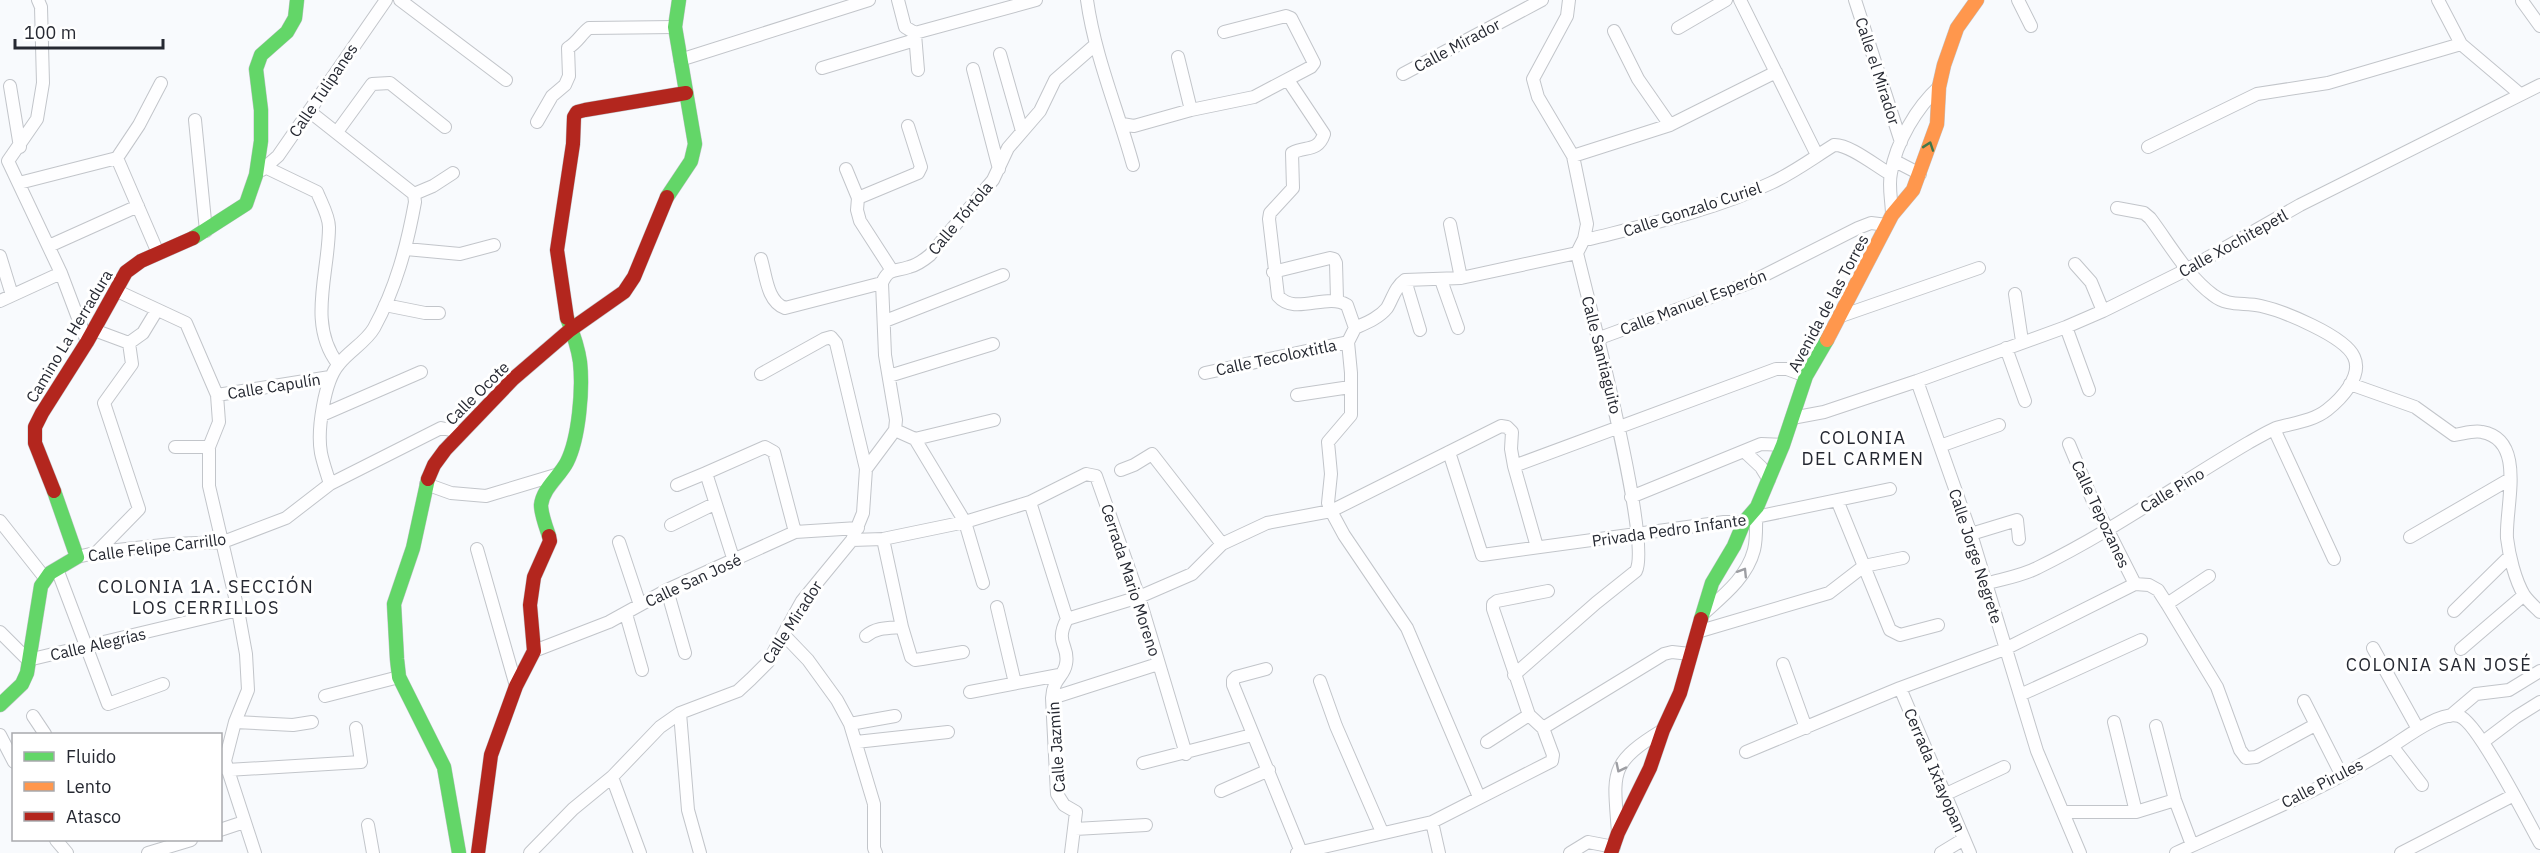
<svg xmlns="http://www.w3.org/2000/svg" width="2540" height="853" viewBox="0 0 2540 853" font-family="'IBM Plex Sans',sans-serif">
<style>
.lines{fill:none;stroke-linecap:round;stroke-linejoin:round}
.street-casing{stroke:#c2c5ca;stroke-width:14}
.fast-casing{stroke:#c2c5ca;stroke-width:15}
.slow-casing{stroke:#c2c5ca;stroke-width:15}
.jam-casing{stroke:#c2c5ca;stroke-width:15}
.street{stroke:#fefeff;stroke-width:12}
.fast{stroke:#63d668;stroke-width:14}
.slow{stroke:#ff974d;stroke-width:14}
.jam{stroke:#b3261e;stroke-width:14}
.oneway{stroke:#41774a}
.oneway2{stroke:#9d9ea3}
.labels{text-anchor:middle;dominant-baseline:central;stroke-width:6;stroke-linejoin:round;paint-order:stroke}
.street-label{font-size:16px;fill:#262932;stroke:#fff}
.neighbourhood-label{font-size:18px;letter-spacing:1.5px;fill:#262932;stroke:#fff}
</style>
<rect width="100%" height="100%" fill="#f8fafd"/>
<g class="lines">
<defs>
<path id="street" d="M38,0L41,7L43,83L37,119L8,161L61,273L87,342
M400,0L506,80
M898,0L905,27L915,33L1036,0
M1087,0C1095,57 1118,110 1133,165
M1740,0L1817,155
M1855,0L1901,142
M2018,0L2031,26
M2438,0L2461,44L2520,94
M2522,1L2540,26
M1678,28L1726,0
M1614,31L1638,79L1670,125
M915,34L918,70
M1000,54L1022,131
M1178,57L1191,110
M680,60L869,0
M822,68L915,40
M973,69L999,169
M1403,74L1542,0
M1288,80L1324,134C1318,152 1306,146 1292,153L1293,188L1270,213L1269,219L1278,296C1295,316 1327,292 1347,305L1355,328
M10,86L20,147
M309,111L414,194L415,202C407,246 396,288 374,328C366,342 349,351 339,364C324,381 317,431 321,453C323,463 327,474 330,484
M195,120L206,231
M537,122L552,96L565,85L569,76L568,48C578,42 581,34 589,28L675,27
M1122,124L1134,126L1191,110L1254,97L1311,67L1314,63L1291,18L1286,16L1224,32
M337,132L372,84L390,83L445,127
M2148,147L2257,94L2328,83L2461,44
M1573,156L1670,125L1776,72
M117,158L158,253
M117,158L139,125L161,83
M1895,161L1920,174
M265,167L317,192C321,202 329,216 329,227C329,273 307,324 338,364
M846,169L858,198L857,210L860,221L891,269
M262,170L278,156L386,0
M19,183L117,158
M414,194L433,186L453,173
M858,198L918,173L921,167L908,126
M1892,215C1892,202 1888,186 1891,173C1896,142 1917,107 1939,87
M1450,224L1461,278
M1584,239H1590C1650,224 1714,210 1771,183C1793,173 1813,158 1834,145C1849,144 1876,166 1890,174
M49,246L138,206
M406,249L460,254L494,245
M0,256L12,295
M761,259C766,275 767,302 785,308L882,283
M2075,264L2091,282L2103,311
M1273,272L1330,258L1334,259L1336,263L1337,299
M1405,280L1420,330
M1441,280L1458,328
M115,290L186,323L217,395L219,422L209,447V486L238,610L246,654L248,690L235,722L225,761L255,853
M2015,294L2022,341
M0,301L61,273
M385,305L425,313H439
M1841,316L1979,268
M885,321L1003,275
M2066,327L2089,390
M1355,328L1348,342L1351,373V415L1328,442L1331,474L1328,503L1331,511L1344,535L1407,628L1479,797
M1355,328C1366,323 1379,318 1387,308C1393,298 1395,287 1405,280L1461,278L1577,253
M94,330L129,343L143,333L157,310
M1597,339L1749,283L1858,228L1871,223L1887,225
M2006,348L2025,401
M1205,373L1348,342
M889,376L993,344
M1917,381L1971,534L2037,751L2080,853
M2350,384L2415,407L2454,435C2463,434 2473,430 2482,432C2527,440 2505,507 2507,538C2509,555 2515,580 2524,595C2528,601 2535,607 2540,612
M217,395L330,377
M1297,395L1350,387
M322,415L421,372
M1792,418L1824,412L1917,381L2066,327L2103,311L2188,269L2300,205L2540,85
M2274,429L2334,559
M895,430L915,439L965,522L983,583
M915,439L994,420
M2069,444L2092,499L2135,584
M1940,446L1999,425
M175,447H209
M1449,452L1482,555L1724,522H1744L1756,517L1890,489
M1745,452L1761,467L1769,480
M1514,466L1776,369H1787L1806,376
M866,469L895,430L896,420L885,355L882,283C889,267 895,272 909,267C917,265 924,260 930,255L993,180L1008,148L1040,111L1055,80L1095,45
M1121,470L1134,465L1152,454L1222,544
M426,484L451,493L486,496L559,474
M677,485L706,473
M1631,497L1761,444L1783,445
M1837,500L1890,630L1900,635L1938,625
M1030,502L1067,619C1054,644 1070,645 1066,664C1064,677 1053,678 1052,698L1057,794L1064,805L1076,812L1071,853
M0,521L45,578
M671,525L714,504
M1971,534L2017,520L2019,539
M2410,537L2510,479
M883,539L902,627L911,657L915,660L922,659L963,652
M852,540L883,539L965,522L1030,502L1086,474L1096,476L1139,597L1186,754
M619,542L640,605
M477,549L516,686
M97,552L139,509L104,403L132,364L129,343
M77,557L99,552L172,544L223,542L286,518L330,484L441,428L460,432
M734,561L706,473L765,447L774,452L795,532
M1864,566L1903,558
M57,569L108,704L163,684
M1985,584C2002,579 2022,576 2037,568C2111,532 2178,484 2248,443C2257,438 2267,432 2276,428C2293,423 2313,421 2327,410C2341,399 2363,376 2354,357C2345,336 2283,311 2261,306C2244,302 2228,307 2213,295C2187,276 2169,243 2150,218L2144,213L2117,208
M2135,584L2149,585L2158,590L2167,604L2217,687L2240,750L2246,758L2256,757L2315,725
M667,590L685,653
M2167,604L2209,576
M997,607L1015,683
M2454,611L2510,556
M1704,613C1724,595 1747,577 1754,550C1757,538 1756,524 1756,511
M626,614L642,670
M1067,619L1139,597L1192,574L1222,544L1267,523L1331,511L1501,426L1507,427L1512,432L1511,449L1514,466L1537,547
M0,632L28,660L238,610
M1697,632L1829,593L1864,566
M784,635L808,660L837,700L850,724L874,804V848L876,853
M866,636C876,627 889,628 902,627
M2373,648L2418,729
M2461,649L2524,595
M534,651L609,622L667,590L795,532L858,528
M1783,664L1806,728
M1266,669L1236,677L1233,680V685L1301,852
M1514,675L1596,603L1636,571C1652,541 1588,300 1577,253L1584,239L1587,224L1573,156L1538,97L1533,79L1567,16L1569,0
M1320,681L1336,726L1382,832
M1900,688L1970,853
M970,692L1059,675
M2020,695L2141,640
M325,696L399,677
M1052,698L1158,664
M2304,701L2341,774
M680,713L688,810L700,853
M33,716L45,734
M2450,716L2476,694L2509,690L2540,671
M235,722L293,725L312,722
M2114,722L2136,812
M850,724L895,716
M2156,726L2175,800L2192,845
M1543,728L1664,654L1672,652L1690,654
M0,735L14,762
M856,742L948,732
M1487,742L1529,715
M2483,742L2516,717L2540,702
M2392,746L2422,785
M1746,752L1900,688L2005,649L2135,584
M1143,763L1252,735
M227,770L361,762L356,728
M612,777L640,853
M1221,791L1269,770
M1944,795L2004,767
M2063,812H2136L2175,800
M1432,822L1439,853
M368,825L373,853
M1075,829L1146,825
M220,830L244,822
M1618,833C1614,773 1607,764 1663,730
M56,840L67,853
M148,853L191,840
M530,853L573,809L612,777L660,727L680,713L738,691L751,679L768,662L802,601L852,540L863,513L866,469L836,343L831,337L824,339L761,374
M1297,853L1432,822L1552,761L1553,755L1543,728L1529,715L1493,609V604L1497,601L1548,591
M1570,853L1588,842L1614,847
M1941,853L1964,839
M2176,853C2249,819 2326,789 2394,745C2409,735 2441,711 2459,716C2478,722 2528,822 2540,843
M2401,853L2514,795"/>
<path id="fast" d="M667,197L691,161L695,144L675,27L679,0
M193,238L246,204L256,175L261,141V110L256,69L261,55L287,32L295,18L297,0
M428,479L413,548L394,604L397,659L399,677L444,767L459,853
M549,536C546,527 541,514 541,505C543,488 560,476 567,462C579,438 583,389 580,362C578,347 573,333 567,318
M1701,619L1712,583L1734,546L1744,522L1757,507L1783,445L1806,376L1827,340
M0,705L22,684L27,673L41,586L50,573L77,557L54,491"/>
<path id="slow" d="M1827,340L1892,215L1913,190L1937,124L1939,87L1944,65L1957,28L1977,0"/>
<path id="jam" d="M567,318L557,250L573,144L574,117L577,112L585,110L686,93
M428,479L434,465L445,450L513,379L570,330L624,292L634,277L667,197
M54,491L35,443V427L42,413L87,342L126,272L141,261L193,238
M478,853L491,755L516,686L534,651L530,605L534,577L550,541L549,536
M1611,853L1618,833L1650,768L1663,730L1680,693L1701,619"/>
</defs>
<!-- street casing -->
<use href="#street" class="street-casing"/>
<!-- fast casing -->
<use href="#fast" class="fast-casing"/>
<!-- slow casing -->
<use href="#slow" class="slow-casing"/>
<!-- jam casing -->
<use href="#jam" class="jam-casing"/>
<!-- street -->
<use href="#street" class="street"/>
<!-- fast -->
<use href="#fast" class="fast"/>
<!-- slow -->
<use href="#slow" class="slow"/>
<!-- jam -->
<use href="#jam" class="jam"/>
</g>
<!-- one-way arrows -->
<defs><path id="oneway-chevron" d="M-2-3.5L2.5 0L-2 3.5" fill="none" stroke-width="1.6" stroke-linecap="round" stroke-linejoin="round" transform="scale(1.5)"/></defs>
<use class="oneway" href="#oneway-chevron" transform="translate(1929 146) rotate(-71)"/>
<g class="oneway2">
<use href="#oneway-chevron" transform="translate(1743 572) rotate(-58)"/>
<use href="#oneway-chevron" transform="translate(1620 768) rotate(116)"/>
</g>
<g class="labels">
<!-- street labels -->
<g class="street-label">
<text transform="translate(1457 45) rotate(-28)">Calle Mirador</text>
<text transform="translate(1878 71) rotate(72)">Calle el Mirador</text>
<text transform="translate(323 90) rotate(-56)">Calle Tulipanes</text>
<text transform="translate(1692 209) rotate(-18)">Calle Gonzalo Curiel</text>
<text transform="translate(960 218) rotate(-50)">Calle Tórtola</text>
<text transform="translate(2233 243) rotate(-29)">Calle Xochitepetl</text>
<text transform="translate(1693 302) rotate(-21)">Calle Manuel Esperón</text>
<text transform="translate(1828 303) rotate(-62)">Avenida de las Torres</text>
<text transform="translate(69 336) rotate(-59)">Camino La Herradura</text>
<text transform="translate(1602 355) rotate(76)">Calle Santiaguito</text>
<text transform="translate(1276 357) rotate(-12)">Calle Tecoloxtitla</text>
<text transform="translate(274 386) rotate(-9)">Calle Capulín</text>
<text transform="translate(477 393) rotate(-45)">Calle Ocote</text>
<text transform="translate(2172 490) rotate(-31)">Calle Pino</text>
<text transform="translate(2101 514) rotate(65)">Calle Tepozanes</text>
<text transform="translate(1669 530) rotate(-8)">Privada Pedro Infante</text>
<text transform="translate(157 547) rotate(-7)">Calle Felipe Carrillo</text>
<text transform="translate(1976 556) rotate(72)">Calle Jorge Negrete</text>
<text transform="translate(693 580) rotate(-25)">Calle San José</text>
<text transform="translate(1131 580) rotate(72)">Cerrada Mario Moreno</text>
<text transform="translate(792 622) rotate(-57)">Calle Mirador</text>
<text transform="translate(98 644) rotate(-13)">Calle Alegrías</text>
<text transform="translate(1056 747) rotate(-94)">Calle Jazmín</text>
<text transform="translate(1935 770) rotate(67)">Cerrada Ixtayopan</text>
<text transform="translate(2322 783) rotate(-27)">Calle Pirules</text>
</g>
<!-- neighbourhood labels -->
<g class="neighbourhood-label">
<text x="1863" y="437">COLONIA<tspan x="1863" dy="21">DEL CARMEN</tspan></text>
<text x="206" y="586">COLONIA 1A. SECCIÓN<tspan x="206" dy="21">LOS CERRILLOS</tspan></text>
<text x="2439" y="664">COLONIA SAN JOSÉ</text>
</g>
</g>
<!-- legend -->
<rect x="12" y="733" width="210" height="108" fill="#ffffff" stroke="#a8a9ad" stroke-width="1.5"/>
<rect x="24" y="752" width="30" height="9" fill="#63d668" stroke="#a8a9ad" stroke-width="1.5"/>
<text x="66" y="763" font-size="18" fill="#262932">Fluido</text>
<rect x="24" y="782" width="30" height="9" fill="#ff974d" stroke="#a8a9ad" stroke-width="1.5"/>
<text x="66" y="793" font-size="18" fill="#262932">Lento</text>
<rect x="24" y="812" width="30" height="9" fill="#b3261e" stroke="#a8a9ad" stroke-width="1.5"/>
<text x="66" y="823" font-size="18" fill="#262932">Atasco</text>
<!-- scale -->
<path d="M15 39v9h148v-9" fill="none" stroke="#262932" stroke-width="3"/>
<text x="24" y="39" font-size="18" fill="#262932" stroke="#ffffff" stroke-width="4.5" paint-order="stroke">100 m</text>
</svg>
